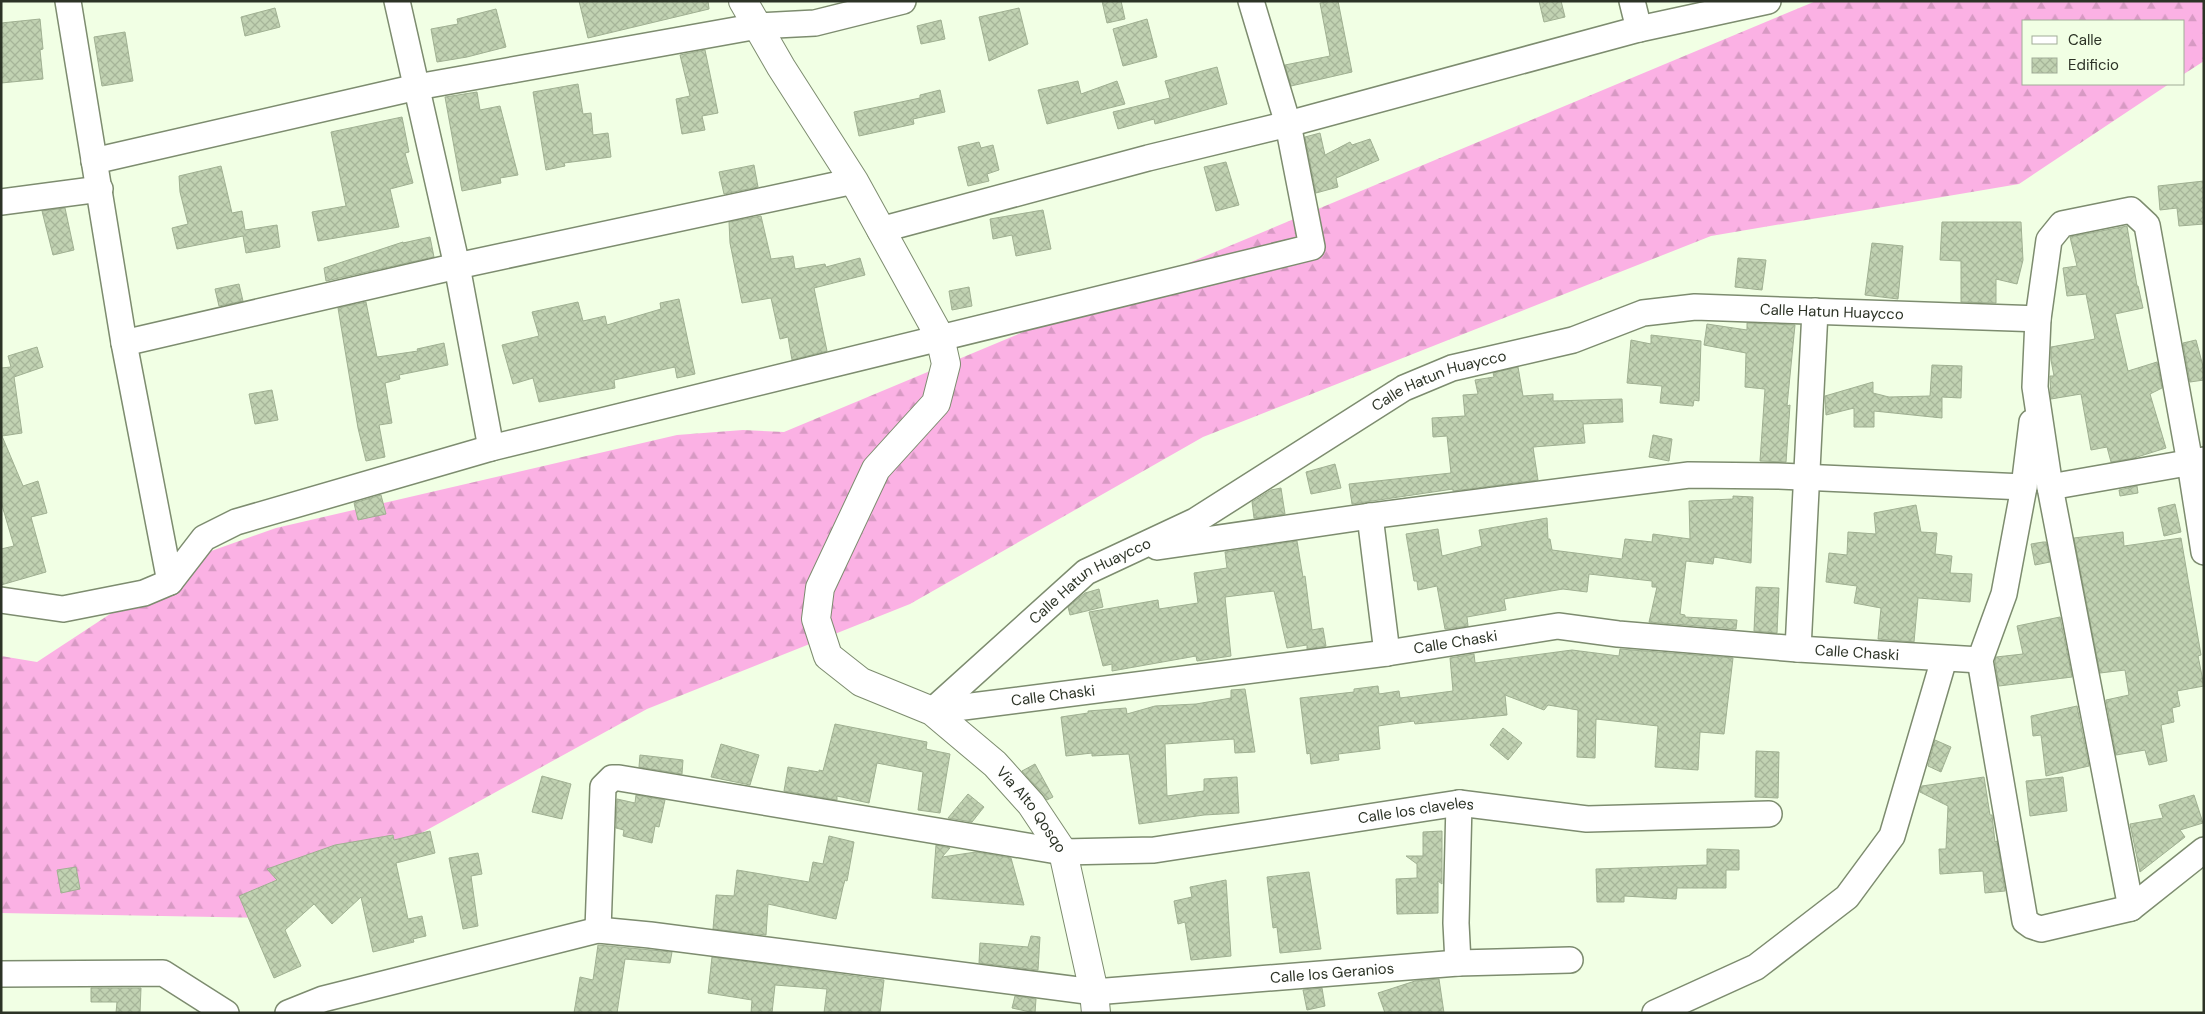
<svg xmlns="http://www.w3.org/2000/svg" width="2205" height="1014" viewBox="0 0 2205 1014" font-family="'DM Sans',sans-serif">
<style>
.forest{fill:url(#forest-firs)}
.building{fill:url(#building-cross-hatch);stroke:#a0b092}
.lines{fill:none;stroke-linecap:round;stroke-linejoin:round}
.minor-casing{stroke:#7d8c6f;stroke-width:28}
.tertiary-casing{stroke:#7d8c6f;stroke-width:30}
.minor{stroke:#fff;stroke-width:25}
.tertiary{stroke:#fff;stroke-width:28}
.labels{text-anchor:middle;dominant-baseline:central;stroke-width:4.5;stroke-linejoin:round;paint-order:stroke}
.street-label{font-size:15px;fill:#2c3326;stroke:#f1ffe4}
</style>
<defs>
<pattern id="forest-firs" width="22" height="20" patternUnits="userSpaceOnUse" patternTransform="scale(1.25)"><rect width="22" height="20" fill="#fbb1e4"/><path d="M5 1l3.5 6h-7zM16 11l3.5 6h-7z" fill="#d799c3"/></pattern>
<pattern id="building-cross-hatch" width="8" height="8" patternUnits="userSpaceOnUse" patternTransform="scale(1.25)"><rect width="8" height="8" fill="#c1d2b2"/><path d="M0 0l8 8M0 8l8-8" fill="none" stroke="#a6b599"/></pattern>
</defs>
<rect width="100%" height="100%" fill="#f1ffe4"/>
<!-- forest -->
<path class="forest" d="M1816,1H2204V61L2184,74V21H2024V84H2169L2019,184L1711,236L1203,437L910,604L647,709L267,918L1,913V656L37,662L200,555L276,528L677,435L743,430L784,432Z"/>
<!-- building -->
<path class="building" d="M579,1H708L709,9L588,38Z
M1102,1H1121L1125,19L1107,23Z
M1331,1H1338L1352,72L1291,86L1285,65L1330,56L1320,3Z
M1539,1H1561L1565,17L1544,22Z
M275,8L280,27L245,36L241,17Z
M1019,8L1028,44L989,61L979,17Z
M496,9L506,47L467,57L437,62L431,29L458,24L457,19Z
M40,19L43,49L40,50L43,79L1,83V23Z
M1147,19L1157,57L1123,66L1113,29Z
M941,20L945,39L921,44L917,26Z
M125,32L133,81L102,86L94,37Z
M705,50L718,113L702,116L705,130L682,134L676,99L690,96L680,55Z
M1217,67L1227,104L1155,124L1154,119L1118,129L1113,112L1170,98L1165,81Z
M1078,81L1081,94L1117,81L1125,104L1047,124L1038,90Z
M578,84L583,114L591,113L593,135L608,133L611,157L564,163L565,166L546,170L533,92Z
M940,90L945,112L913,119L914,124L859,136L854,112L920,98V95Z
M477,92L480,110L500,106L518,175L500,178L501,183L462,191L445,97Z
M402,117L409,152L405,153L413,183L390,189L399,227L318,241L312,212L346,206L331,132Z
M1320,133L1325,155L1350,142L1352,145L1370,139L1379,160L1336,178L1338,187L1316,193L1305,137Z
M979,142L981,148L993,145L999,170L987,174L989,181L968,186L958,147Z
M1226,162L1239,205L1216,211L1204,167Z
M754,165L758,187L724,194L719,172Z
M221,166L232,213L242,211L245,230L277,225L280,247L246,253L243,236L177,249L172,228L188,224L180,192L179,176Z
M2204,181V224L2179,226L2177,208L2160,210L2158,186Z
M65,208L74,250L53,255L42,211Z
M1043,210L1051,249L1016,256L1012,235L993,239L990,219Z
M761,216L771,259L793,256L795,269L825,264L826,267L860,258L865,275L814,288L827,351L792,360L788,337L780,339L771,298L742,303L730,243L729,222Z
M1942,222H2021L2023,260L2017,284L1996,279V303L1961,302V261L1940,260Z
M2127,226L2137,286H2138L2143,308L2115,314L2128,371L2157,362L2162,388L2150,394L2166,448L2134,458L2111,462L2107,447L2091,450L2081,394L2051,399L2050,376H2054L2051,360V347L2095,339L2086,294L2067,296L2063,268L2077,266L2070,237Z
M430,237L434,257L326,281L324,268L403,242V243Z
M1872,243L1903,246L1898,299L1865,295Z
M1738,258L1766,260L1762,290L1735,287Z
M239,284L243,301L219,306L215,289Z
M969,287L972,306L952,310L949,291Z
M679,299L695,374L677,378L675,367L614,380L615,388L539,402L533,378L513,384L502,345L539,336L532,312L578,302L583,321L605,316L607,325L661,309L660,303Z
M366,302L377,357L418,351L417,349L444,343L448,365L399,375L400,379L385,383L392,423L379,425L385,457L366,461L358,428L338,308Z
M1747,323L1795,325L1787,406L1790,405L1786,462L1760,461L1765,389L1745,387L1746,353L1704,345L1707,324L1747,330Z
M1651,335L1701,341L1699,401L1694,400L1693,406L1660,403L1662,386L1627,383L1631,340L1651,344Z
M2196,340L2204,370V380L2190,382L2183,343Z
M37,347L43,367L14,377L22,433L2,436L23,486L38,481L47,513L31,517L46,572L1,585V549L14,546L1,502V368L11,367L8,356Z
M1932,365L1962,366L1961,398L1942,397V418L1874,411V427H1854V408L1826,415L1825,396L1873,382V393L1889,397L1930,396Z
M1518,367L1523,396L1553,394V401L1622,399L1623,422L1583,424L1585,443L1533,447L1538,480L1453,491V489L1352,504L1349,484L1451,473L1447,436L1433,437L1432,418L1465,416L1463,395L1478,394L1475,380L1494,377L1493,373Z
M272,390L278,420L255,424L249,394Z
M1653,435L1672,439L1669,461L1649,457Z
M1335,464L1341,488L1311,494L1306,472Z
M2137,486L2138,493L2120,496L2119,490Z
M1281,488L1285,514L1254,518L1252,502L1271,490Z
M381,495L386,514L358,520L354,503Z
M1733,496L1753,497L1751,563L1714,557L1713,564L1686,561L1680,614L1685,615V617L1737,620L1736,629L1649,622L1657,587H1652V581L1589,574L1587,592L1563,589L1504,599L1506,610L1467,617L1468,626L1445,629L1437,586L1418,590L1417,581H1414L1406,534L1438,529L1442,556L1482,546L1479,530L1547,518L1548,539H1550L1552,550L1622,559L1625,539L1652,542L1653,534L1690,539L1689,501L1733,499Z
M2175,504L2181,532L2164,536L2158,508Z
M1916,505L1921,532L1937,533L1935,554L1952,556L1950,573L1972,574L1970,602L1918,598L1914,642L1878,639L1881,608L1854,603L1857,586L1826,582L1829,553L1847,555L1848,532L1876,534L1874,513Z
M2123,532L2124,546L2181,538L2201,655L2198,656L2204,686L2177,691L2180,706L2172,708L2174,722L2161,725L2167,761L2149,765L2145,750L2116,755L2106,700L2129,695L2125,670L2100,673L2074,538Z
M1297,541L1303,577L1305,576L1312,630L1323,628L1326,646L1307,649V645L1287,648L1274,591L1225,597L1231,656L1197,661L1196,656L1112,671V664L1103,666L1089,612L1158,600L1159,609L1198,603L1194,573L1227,568L1225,552Z
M2043,542H2046L2050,562L2035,565L2031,544Z
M1756,587L1779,588L1777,633L1754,631Z
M1099,589L1103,607L1070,615L1068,607L1085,593Z
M2060,617L2072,677L1999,686L1995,661L1996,657L2023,654L2017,626Z
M1620,649L1733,658L1724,734L1700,732L1698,770L1655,767L1658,726L1596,719L1595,758L1577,757L1578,710L1548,705L1544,710L1505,695L1507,715L1415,724L1414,721L1378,726L1380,749L1338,754L1339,760L1311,764L1310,753L1307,754L1300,698L1354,692V689L1378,686L1379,694L1399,691L1400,698L1453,691L1450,658L1474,654L1475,663L1572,650L1619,656Z
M1245,689L1255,752L1235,753L1234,739L1165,744L1167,796L1204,791V779L1237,777L1239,813L1204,815L1139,824L1129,754L1092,756V753L1066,756L1061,717L1088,713V711L1126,708L1127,714L1155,706L1196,704L1231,698V700V690Z
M2077,706L2089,766L2046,776L2041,735L2033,736L2031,716Z
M835,724L927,742L926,749L950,754L940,813L918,810L923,772L877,763L869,803L837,796V800L784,791L788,767L819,772V770L823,771Z
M1503,728L1522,743L1508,760L1490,745Z
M1935,740L1951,747L1941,772L1928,766Z
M721,744L759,755L750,785L711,777Z
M1756,751L1779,752L1778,798L1755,797Z
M640,755L683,760L682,774L639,767Z
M1035,764L1053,797L1047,800L1022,771Z
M542,776L571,784L562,819L532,812Z
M1984,777L1990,815H1992L1995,842L1997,841L2005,891L1985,893L1983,871L1940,874L1939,849H1946L1948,806L1920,792L1922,786Z
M2063,777L2067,811L2030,816L2026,781Z
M968,794L984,807L972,822L948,818Z
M636,795L665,800L659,827L655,826L652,843L623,836L624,830L616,828L617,799L635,803Z
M2194,795L2203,823L2180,830L2185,837L2140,872L2130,824L2163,818L2159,805Z
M430,831L435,853L396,863L408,919L422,916L426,936L413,939L414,942L373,952L361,897L332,924L314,904L285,930L301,966L274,978L239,896L277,880L267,869L335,845L393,835L394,840Z
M1442,831V884L1438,881V913L1397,914L1396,879L1417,878V864L1406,856H1423V832Z
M829,836L854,842L847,881L845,880L843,887L836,919L768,904L766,935L713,929L716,895L734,896L737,870L809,882L813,862L823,864Z
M936,845L950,848L942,857L976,852L1011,858L1024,905L932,898Z
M1707,849L1739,850V870H1726V888H1677L1676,899L1624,896V902H1597L1596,869L1707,865Z
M478,853L482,874L471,876L478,926L463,929L449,858Z
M76,867L80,889L61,893L57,870Z
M1309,872L1321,949L1280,953L1277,927L1273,928L1267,877Z
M1226,880L1231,956L1191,960L1185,922L1178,924L1174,901L1192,897L1190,887Z
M1031,936L1040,937L1038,970L979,963L980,943L1028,947Z
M598,945L672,952L670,963L625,959L617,1013H574L580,977L593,980Z
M712,957L884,980L880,1013H824L827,989L775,985L772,1013H751L752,1000L708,993Z
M1439,979L1444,1013H1385L1378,993L1415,981Z
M91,988H141L140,1013H116L117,1002H91Z
M1322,988L1325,1006L1307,1010L1303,990Z
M1015,996L1036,999L1035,1013L1012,1008Z"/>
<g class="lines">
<defs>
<g id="minor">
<path d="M68,1L124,343L170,582L204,538L236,522L491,448L1312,247L1288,124L1251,1"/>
<path d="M397,1L457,266L491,448"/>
<path d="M1632,1L1639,29"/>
<path d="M94,161L417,87L758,26L815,23L903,1"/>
<path d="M1,202L100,189"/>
<path d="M880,230L1148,158L1288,124L1639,29L1768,1"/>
<path d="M124,343L457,266L854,181"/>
<path d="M2032,422L2024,487L2004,594L1980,660L2025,921L2032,926L2041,929L2131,908L2204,850"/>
<path d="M2050,487L2204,460"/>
<path d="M1370,516L1387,653"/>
<path d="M1157,547L1370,516L1689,475L1778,476L2024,487"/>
<path d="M1,600L63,609L144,593L170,582"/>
<path d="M1798,649L1815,311"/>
<path id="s1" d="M932,711L1086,572L1195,521L1404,388L1452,368L1573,340L1643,313L1695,307L2038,319"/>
<path id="s2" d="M932,711L1387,653L1558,626L1618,634L1798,649L1980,660"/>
<path d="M2131,908L2050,487L2035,387L2038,319L2049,240L2062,224L2131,210L2147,225L2190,463L2204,552"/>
<path id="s3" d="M598,930L603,787L612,778H619L1063,852L1154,850L1459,803L1587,819L1769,814"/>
<path d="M1458,963L1456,923L1459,803"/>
<path d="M1,974L163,973L226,1013"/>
<path id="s4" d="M288,1013L323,999L598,930L650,935L1094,992L1458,963L1570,960"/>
<path d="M1655,1013L1756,967L1847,897L1892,836L1944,659"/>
</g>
<g id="tertiary">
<path id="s5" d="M743,1L781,67L854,181L940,337L946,364L936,403L876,469L820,588L816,619L828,656L861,682L932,711L995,764L1031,804L1063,852L1094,992L1096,1013"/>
</g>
</defs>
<!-- minor casing -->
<use href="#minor" class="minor-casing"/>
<!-- tertiary casing -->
<use href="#tertiary" class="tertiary-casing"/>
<!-- minor -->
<use href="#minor" class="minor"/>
<!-- tertiary -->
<use href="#tertiary" class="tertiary"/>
</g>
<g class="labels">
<!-- street labels -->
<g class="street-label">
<text stroke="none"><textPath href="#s1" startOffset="1016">Calle Hatun Huaycco</textPath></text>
<text stroke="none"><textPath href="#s1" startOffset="611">Calle Hatun Huaycco</textPath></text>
<text stroke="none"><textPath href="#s1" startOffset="206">Calle Hatun Huaycco</textPath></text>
<text stroke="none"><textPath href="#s2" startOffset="528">Calle Chaski</textPath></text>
<text stroke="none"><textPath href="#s2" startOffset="932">Calle Chaski</textPath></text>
<text stroke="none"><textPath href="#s2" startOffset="122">Calle Chaski</textPath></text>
<text stroke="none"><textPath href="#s5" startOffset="1008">Via Alto Qosqo</textPath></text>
<text stroke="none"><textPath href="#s3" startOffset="969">Calle los claveles</textPath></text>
<text stroke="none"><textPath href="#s4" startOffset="1060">Calle los Geranios</textPath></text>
</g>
</g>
<!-- border -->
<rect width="2205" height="1014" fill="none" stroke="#2c3326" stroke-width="5"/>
<!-- legend -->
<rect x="2022" y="20" width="162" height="65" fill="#f1ffe4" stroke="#a2ad98"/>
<rect x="2032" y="36" width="25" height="8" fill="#ffffff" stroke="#a2ad98"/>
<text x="2068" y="45" font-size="15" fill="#2c3326">Calle</text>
<rect x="2032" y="58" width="25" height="15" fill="url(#building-cross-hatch)" stroke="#a2ad98"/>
<text x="2068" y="70" font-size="15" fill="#2c3326">Edificio</text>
</svg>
